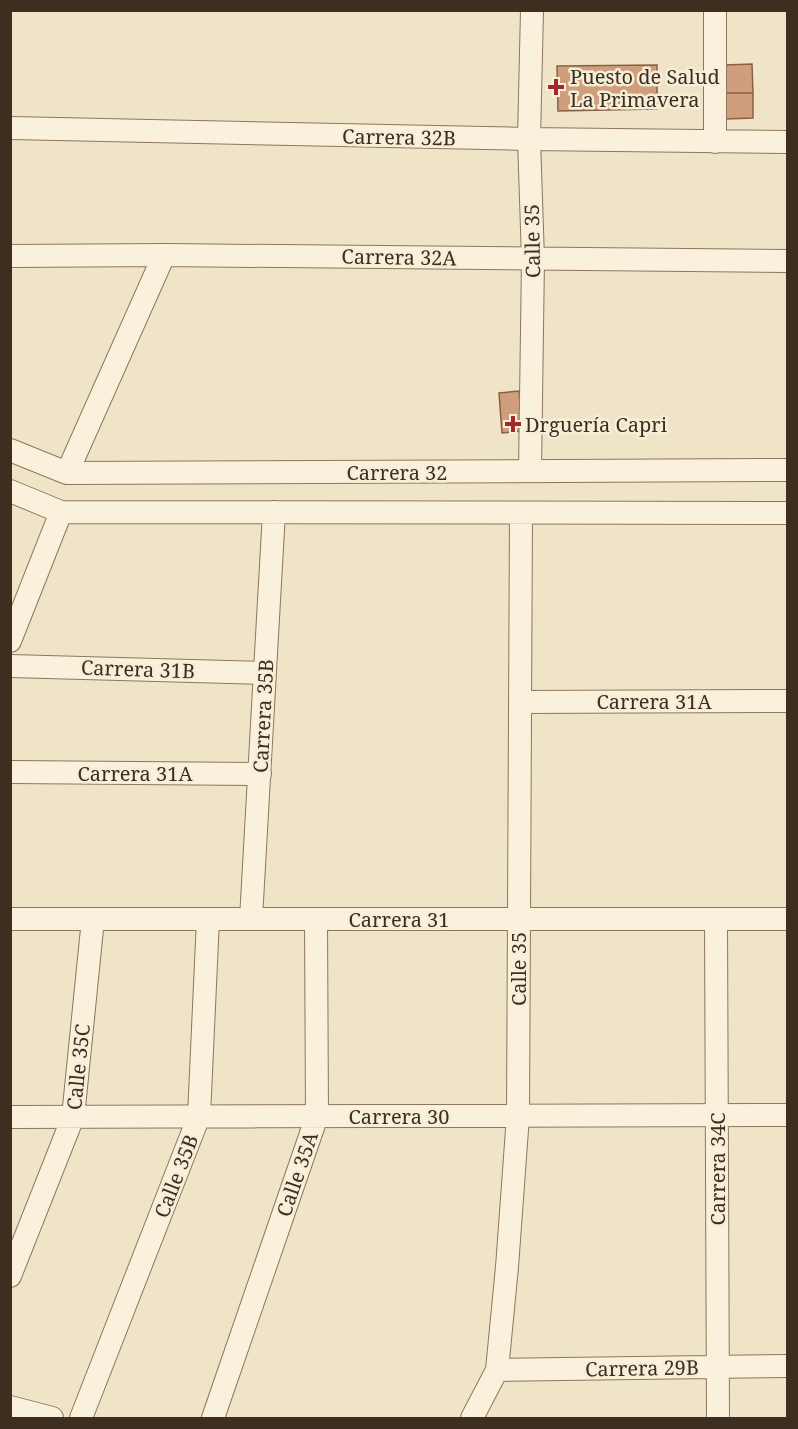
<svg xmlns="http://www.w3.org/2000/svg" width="798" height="1429" viewBox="0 0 798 1429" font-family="'Noto Serif',serif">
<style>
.building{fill:#cf9f7d;stroke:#8d5f41;stroke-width:1.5}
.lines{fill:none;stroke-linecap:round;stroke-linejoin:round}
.minor-casing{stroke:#8d765c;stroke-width:24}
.minor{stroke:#faf1dc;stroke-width:22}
.poi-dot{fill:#9e2a2b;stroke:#f7eed8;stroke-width:2}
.labels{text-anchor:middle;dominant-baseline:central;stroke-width:5;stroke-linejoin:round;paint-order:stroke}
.poi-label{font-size:20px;fill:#3d2e20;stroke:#f7eed8;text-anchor:start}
.street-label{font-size:20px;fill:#3d2e20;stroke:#f7eed8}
</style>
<rect width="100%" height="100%" fill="#f0e4c8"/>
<!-- building -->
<path class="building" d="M752,64L753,93H725L724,65Z
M657,65V109L558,111L557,66Z
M725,93H753V118L725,119Z
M519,391L522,431L502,433L499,393Z"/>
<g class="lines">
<defs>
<path id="minor" d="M10,128L529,139L788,142
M715,142V10
M10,256L164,255L788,261
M10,450L67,473L788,470
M530,471L533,259L529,139L532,10
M67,473L164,255
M10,491L61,512L788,513
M10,641L61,512
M10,666L265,673
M520,702L788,701
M10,772L260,774
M10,919H788
M251,919L274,512
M716,919L718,1418
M10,1117L788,1115
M10,1276L73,1117L93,919
M497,1370L788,1366
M10,1407L52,1418
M81,1418L199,1116L208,919
M213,1418L317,1116L316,919
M472,1418L497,1370L507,1267L518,1116L521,513"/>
</defs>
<!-- minor casing -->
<use href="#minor" class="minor-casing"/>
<!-- minor -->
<use href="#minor" class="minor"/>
</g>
<!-- markers -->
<g class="poi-dot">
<path d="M553 78h6v6h6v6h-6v6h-6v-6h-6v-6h6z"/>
<path d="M510 415h6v6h6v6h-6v6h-6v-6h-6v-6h6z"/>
</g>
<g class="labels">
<!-- poi labels -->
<g class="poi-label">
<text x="570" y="76">Puesto de Salud<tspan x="570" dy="23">La Primavera</tspan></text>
<text x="525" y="424">Drguería Capri</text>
</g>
<!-- street labels -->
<g class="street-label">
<text transform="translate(399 137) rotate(1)">Carrera 32B</text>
<text transform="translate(532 241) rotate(-91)">Calle 35</text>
<text transform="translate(399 257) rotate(1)">Carrera 32A</text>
<text x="397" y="472">Carrera 32</text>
<text transform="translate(138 669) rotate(2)">Carrera 31B</text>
<text x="654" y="701">Carrera 31A</text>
<text transform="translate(263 716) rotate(-87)">Carrera 35B</text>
<text x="135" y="773">Carrera 31A</text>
<text x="399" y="919">Carrera 31</text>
<text transform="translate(518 969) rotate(-90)">Calle 35</text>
<text transform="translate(78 1067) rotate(-84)">Calle 35C</text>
<text x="399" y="1116">Carrera 30</text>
<text transform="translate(717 1169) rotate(-90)">Carrera 34C</text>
<text transform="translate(297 1174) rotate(-71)">Calle 35A</text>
<text transform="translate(176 1176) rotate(-69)">Calle 35B</text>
<text transform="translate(642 1368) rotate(-1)">Carrera 29B</text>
</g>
</g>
<!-- border -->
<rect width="798" height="1429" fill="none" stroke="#3d2e20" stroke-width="24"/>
</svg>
